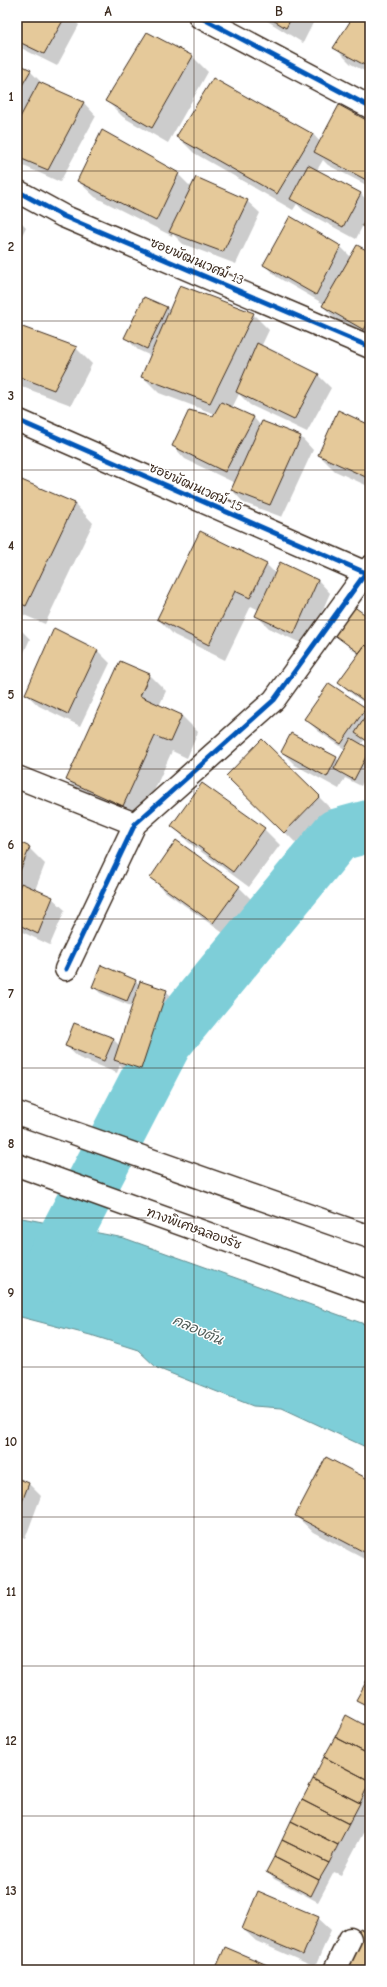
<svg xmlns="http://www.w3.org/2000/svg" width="387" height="1987" viewBox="0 0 387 1987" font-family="'Comic Neue','Playpen Sans Thai',sans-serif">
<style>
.water{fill:#7eced8;stroke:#638c8e}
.shadow{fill:#0003;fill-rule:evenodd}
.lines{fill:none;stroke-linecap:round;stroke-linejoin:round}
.river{stroke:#7eced8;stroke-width:53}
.building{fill:#e5c99a;stroke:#3b2a1e}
.minor-casing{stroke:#3b2a1e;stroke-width:25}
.highway-casing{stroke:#3b2a1e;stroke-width:25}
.minor{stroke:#fff;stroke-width:22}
.highway{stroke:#fff;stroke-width:22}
.cycleway-casing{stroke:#fff;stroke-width:8}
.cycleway{stroke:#0057b8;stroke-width:5}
.grid{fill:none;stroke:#3b2a1e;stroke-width:1;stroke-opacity:0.55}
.labels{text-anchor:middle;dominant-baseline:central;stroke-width:3;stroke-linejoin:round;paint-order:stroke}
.street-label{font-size:13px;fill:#3b2a1e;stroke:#fff}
.water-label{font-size:14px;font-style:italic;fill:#4f5b56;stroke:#fff}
.neatline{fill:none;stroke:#3b2a1e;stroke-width:1.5}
.grid-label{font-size:13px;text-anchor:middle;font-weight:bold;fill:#3b2a1e}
</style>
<rect width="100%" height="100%" fill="#fff"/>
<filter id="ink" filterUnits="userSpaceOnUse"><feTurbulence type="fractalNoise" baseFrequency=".025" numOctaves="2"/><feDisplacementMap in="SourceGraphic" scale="8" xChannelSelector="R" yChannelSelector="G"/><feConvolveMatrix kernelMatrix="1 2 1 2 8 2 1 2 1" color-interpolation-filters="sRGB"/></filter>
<g filter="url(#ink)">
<!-- water -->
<path class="water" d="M17,1217L124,1238L370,1326V1449L282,1408L253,1406L157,1368L138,1350L94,1336L17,1316Z"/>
<!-- shadow -->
<path class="shadow" d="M17,17H71L79,25L57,66L17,46Z
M261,17H316L303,43Z
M354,17H370V74L351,64L335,48Z
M192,56L208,72L168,143L123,117L107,101Z
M17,64L30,71L45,86L84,103L96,116L60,182L17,163Z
M370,123V187L328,165L323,160L317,170L360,193L370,203V211L368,216L370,215V233L363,225L356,239L304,211L297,204L293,210L194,153L178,137L313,134L321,143Z
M178,174L192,188L247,201L260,213L236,264L183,244L173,234L172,236L95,197L78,181Z
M17,218L26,227L17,245Z
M291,218L341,247L351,257L370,253V338L335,319L323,306L324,304L277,277L264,265Z
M167,308L170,311L253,314L269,330L261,347L318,375L331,388L307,432L250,405L239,394L232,408L254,418L261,426L263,422L301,437L313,450L282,517L244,503L232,490L235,483L185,459L173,446L213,418L215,414L159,393L143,377L151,356L138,350L126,338Z
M17,326L76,348L92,364L71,405L17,385Z
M370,426V487L335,471L319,455Z
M17,479L75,504L93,523L45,624L17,612Z
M280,563L318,580L330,593L307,646L269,628L257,616L259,610L251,606L225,660L174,635L158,619L266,564L276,574Z
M370,619V707L352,694L339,682L359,655L334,634Z
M17,626L30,639L17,668Z
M54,630L98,651L110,663L80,726L39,706L26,694Z
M150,675L166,691L159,706L182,716L198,732L187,758L172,751L140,822L83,796L67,780Z
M366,708L370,712V744L364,740L361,745L370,750V769L361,786L345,778L339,789L295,765L282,752L336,758L339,761L346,750L318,731L306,719Z
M262,740L335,813L301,848L228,776Z
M172,825L264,829L280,845L249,887L188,842Z
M17,842L29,848L45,864L35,890L52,898L65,910L50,945L18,930L17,934Z
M151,877L239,887L251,899L226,935L163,890Z
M135,980L140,985L166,991L178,1003L153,1081L128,1072L120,1065L117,1073L79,1058L66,1046L113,1039L120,1046L133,1007L100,993L93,986ZM163,997H165L140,1074L138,1073Z
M17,1479L29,1484L41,1496L25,1539L17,1536Z
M370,1481V1562L313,1532L296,1516Z
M370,1676V1709L358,1700Z
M370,1729V1820L341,1875L334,1872L318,1902L274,1879L268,1872Z
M318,1918L331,1930L315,1967L256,1941L243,1929Z"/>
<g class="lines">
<!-- river -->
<path class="river" d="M44,1277L166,1042L337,835L370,826"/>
</g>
<!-- building -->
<path class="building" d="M17,17H65L44,54L17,41Z
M268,17H292L286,28Z
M353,17H370V68L333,48Z
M147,32L193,56L152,128L105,101Z
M17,63L31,70L17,94Z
M213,78L313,134L277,194L176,137Z
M39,82L84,102L48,170L17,157V123Z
M339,105L370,122V182L314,152Z
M102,130L179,173L156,221L77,181Z
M308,165L361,193L343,227L290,199Z
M196,177L248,200L223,252L169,232Z
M370,213V231L362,226Z
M290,216L341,246L316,295L263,265Z
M357,245L370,252V319L364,330L322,306Z
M180,285L254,313L210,403L141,377Z
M144,297L167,307L147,349L124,338Z
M17,325L77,347L54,390L17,376Z
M257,343L319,374L294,420L236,392Z
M221,402L254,417L225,472L172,446L189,410L213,416Z
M338,410L370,425V479L318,455Z
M262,421L301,436L270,505L231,490Z
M17,478L75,503L26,606L17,602Z
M200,531L267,564L250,598L235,591L209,645L157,619Z
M280,562L318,580L294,634L255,616Z
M353,606L370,618V648L365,645L359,653L333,634Z
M54,628L98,650L68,714L25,694Z
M365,645L370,648V705L338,682Z
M120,661L150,674L140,696L182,715L170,742L155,736L123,806L66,780Z
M329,683L366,708L341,744L304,719Z
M369,711H370V743L355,733Z
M291,733L337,757L327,777L281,752Z
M351,738L370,749L354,780L334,769Z
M262,739L320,796L284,833L226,776Z
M202,783L265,828L233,872L171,826Z
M176,840L240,886L213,923L150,878Z
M17,841L30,847L17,878Z
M21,883L53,897L38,934L17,924V893Z
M101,965L136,980L127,1001L92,987Z
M140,981L167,990L141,1069L114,1060Z
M74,1023L114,1038L104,1061L65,1046Z
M326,1457L370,1480V1555L295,1516Z
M17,1478L29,1483L17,1515Z
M370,1673V1686L365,1684Z
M365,1684L370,1686V1707L356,1700Z
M346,1715L370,1728V1755L335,1737Z
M335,1737L370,1755V1781L324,1757Z
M324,1757L370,1781L360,1803L313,1779Z
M313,1779L360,1803L349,1824L302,1800Z
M302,1800L349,1824L338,1845L291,1821Z
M291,1821L338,1845L329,1863L282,1840Z
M282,1840L329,1863L319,1880L274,1857Z
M274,1857L319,1880L311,1896L266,1872Z
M258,1891L319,1917L303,1955L242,1929Z
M360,1929L370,1933V1970H351L344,1967Z
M225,1947L279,1970H215Z"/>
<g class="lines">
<defs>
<path id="minor" d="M200,17L370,107
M17,191L63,216L370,347
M17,420L366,573
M17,777L135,824
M66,969L135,824L274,700L370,567
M335,1970L350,1939"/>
<path id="highway" d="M17,1113L370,1237
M17,1165L370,1292"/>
</defs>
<!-- minor casing -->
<use href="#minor" class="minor-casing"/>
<!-- highway casing -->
<use href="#highway" class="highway-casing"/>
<!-- minor -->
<use href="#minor" class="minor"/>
<!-- highway -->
<use href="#highway" class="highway"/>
<defs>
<path id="cycleway" d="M200,17L370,107
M17,191L63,216L370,347
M17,420L366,573
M66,969L135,824L274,700L370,567"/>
</defs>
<!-- cycleway casing -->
<use href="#cycleway" class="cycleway-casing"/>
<!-- cycleway -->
<use href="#cycleway" class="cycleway"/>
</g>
</g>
<!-- grid -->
<path class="grid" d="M194,17V1970M17,171H370M17,321H370M17,470H370M17,620H370M17,769H370M17,919H370M17,1068H370M17,1218H370M17,1367H370M17,1517H370M17,1666H370M17,1816H370"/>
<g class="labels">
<!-- street labels -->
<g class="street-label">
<text transform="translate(197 261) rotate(23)">ซอยพัฒนเวศม์ 13</text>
<text transform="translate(196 487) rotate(24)">ซอยพัฒนเวศม์ 15</text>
<text transform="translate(194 1228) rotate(20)">ทางพิเศษฉลองรัช</text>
</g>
<!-- water labels -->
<g class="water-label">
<text transform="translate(198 1330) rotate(24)">คลองตัน</text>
</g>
</g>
<!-- margin -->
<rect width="387" height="1987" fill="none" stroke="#fff" stroke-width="44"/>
<rect x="22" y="22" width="343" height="1943" class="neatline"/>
<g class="grid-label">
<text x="108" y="16">A</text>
<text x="279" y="16">B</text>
<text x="11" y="101">1</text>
<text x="11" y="251">2</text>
<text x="11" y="400">3</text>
<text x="11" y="550">4</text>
<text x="11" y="699">5</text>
<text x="11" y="849">6</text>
<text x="11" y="998">7</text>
<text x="11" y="1148">8</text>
<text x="11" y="1297">9</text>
<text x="11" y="1446">10</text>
<text x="11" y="1596">11</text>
<text x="11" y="1745">12</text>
<text x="11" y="1895">13</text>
</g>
</svg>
